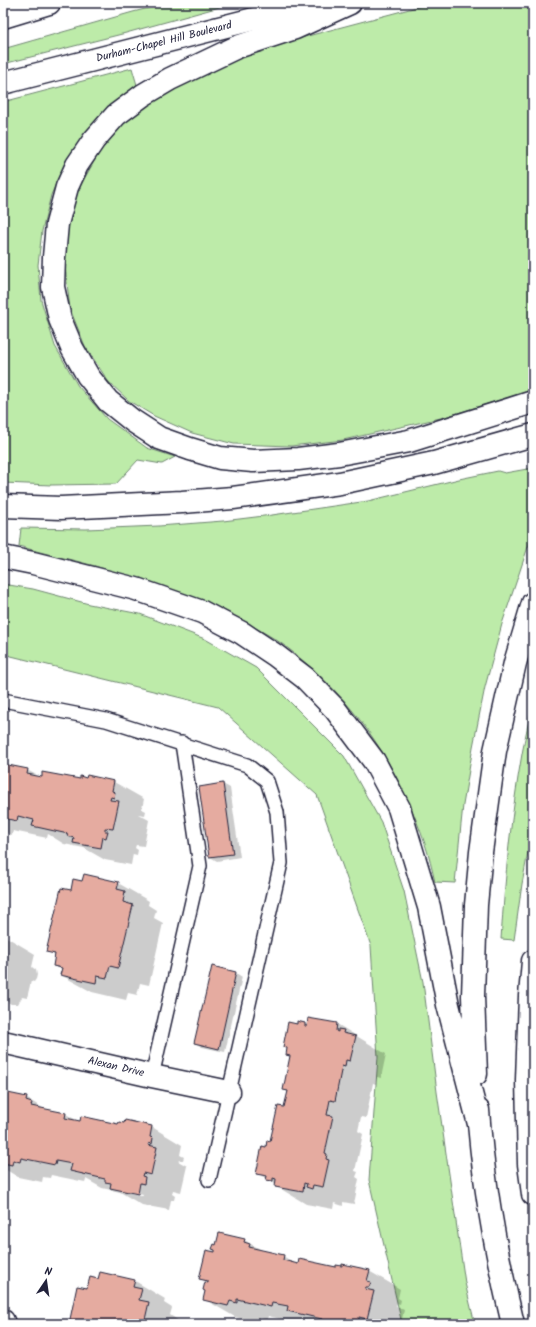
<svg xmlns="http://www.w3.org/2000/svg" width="536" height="1327" viewBox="0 0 536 1327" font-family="Kalam,sans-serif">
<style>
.green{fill:#bdeba9;stroke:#708672}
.shadow{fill:#0003;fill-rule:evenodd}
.building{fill:#e5aba0;stroke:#22223b}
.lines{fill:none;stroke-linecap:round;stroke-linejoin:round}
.lane-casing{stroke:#22223b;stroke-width:16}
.street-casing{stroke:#22223b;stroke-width:25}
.primary-casing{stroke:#22223b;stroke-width:25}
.highway-casing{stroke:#22223b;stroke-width:25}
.lane{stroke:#fff;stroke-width:13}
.street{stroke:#fff;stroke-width:22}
.primary{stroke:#fff;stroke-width:22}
.highway{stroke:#fff;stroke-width:22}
.labels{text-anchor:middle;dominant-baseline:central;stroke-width:4;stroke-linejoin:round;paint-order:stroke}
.street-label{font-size:11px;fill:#22223b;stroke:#fff}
</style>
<rect width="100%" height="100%" fill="#fff"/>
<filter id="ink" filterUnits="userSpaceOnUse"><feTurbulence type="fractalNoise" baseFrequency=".025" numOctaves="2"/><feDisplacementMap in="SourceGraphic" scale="8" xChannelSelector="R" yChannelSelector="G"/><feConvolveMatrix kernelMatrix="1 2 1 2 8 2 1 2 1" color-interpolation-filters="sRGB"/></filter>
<g filter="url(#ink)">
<!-- green -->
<path class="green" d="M169,3H234L126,33L3,64V49L133,12Z
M432,3H533V390L445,417L343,440L291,446L234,444L192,433L154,416L129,401L108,381L85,346L70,309L65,266L67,225L79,188L100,151L130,116L167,92L224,64L289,41Z
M132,68L137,85L106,110L86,132L66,161L51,195L42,231L38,265L41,300L55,346L78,386L107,419L147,448L175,457L162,464L138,460L116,484L51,485L3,483V102Z
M533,468V532L502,624L485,687L473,747L463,805L455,883L435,882C432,869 429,856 425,844C402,777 368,720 316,672C301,659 286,645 268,635C242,619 215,610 186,599C156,587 126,575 95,566C70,559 44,554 19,546L21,528L86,529L159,526L223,521L272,515L368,501L459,479L498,471L505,473Z
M3,584L33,589L89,604L140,614L205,639L256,668L344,756L381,822L404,891L423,982L437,1092L465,1283L475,1324H402L369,1180L378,1057L371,946L317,795L218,707L3,654Z
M533,703V825L522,884L514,940L501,939C505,877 511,815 522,754C525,737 529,720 533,703Z"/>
<!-- shadow -->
<path class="shadow" d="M3,763L7,765L27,770L42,778L114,782L144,799L142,809L146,811L145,815L138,814L149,820L144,846L136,845L135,848L138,850L137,855L133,854L131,865L105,860L84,848L64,844L48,834L47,838L13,831L12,835L6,833L4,838H3Z
M223,784L230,788L240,857L217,861L210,857Z
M118,883L149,901L148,905L156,910L154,918L163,923L149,985L140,983L137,995L128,993L126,1000L92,992L61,975L62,970L54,965L56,956L48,951L72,891Z
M3,935L35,954L32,967L36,970L37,975L36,979L34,982L31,981L27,998L22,997L18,1004H11L3,999Z
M236,973L242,977L225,1052L202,1047L195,1043Z
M309,1019L337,1024L386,1054L381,1078L377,1077L376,1084L373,1083L366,1118L361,1117L358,1131L363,1134L355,1171L358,1172L356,1177L359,1179L354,1204L343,1202V1206L334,1203L333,1209L306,1204L276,1186V1184L257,1173L267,1148L271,1142L285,1108L288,1092L284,1090L291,1057L287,1055L288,1049L284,1047L298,1025V1023L308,1025Z
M3,1093L26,1098L46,1110L66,1114L81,1123L119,1126L125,1124L126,1122L152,1127L182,1145L180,1155L184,1157L183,1160H180L178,1161L187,1166L181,1192L173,1190L172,1194L175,1196L174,1200H171L169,1210L142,1205L120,1192L102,1188L86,1179L85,1182L51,1175L50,1178L43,1177L42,1182L18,1177L3,1168ZM124,1190L143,1194V1196L127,1192Z
M244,1240L265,1252L283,1256L298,1265L369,1271L400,1289L398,1298L401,1300L400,1304L397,1303L396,1306L404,1310L401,1324H312L303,1320L302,1324L268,1316L267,1320L260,1318L259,1323L235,1317L204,1299L210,1284L201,1279L215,1254Z
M101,1273L135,1281L165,1299L164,1303L172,1308L170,1315L179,1321V1324H70L88,1289L99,1280Z"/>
<!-- building -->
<path class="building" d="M3,764L28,769L27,774L42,777V772L80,779V776L86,778L87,775L114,781L112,791L115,792L114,798L111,797L110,800L119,801L113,829L105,828V831H108L106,838L103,837L101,848L73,843L74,838L67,836L68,834L32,826L34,820L18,816L17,821L3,818Z
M223,783L233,854L209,857L199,787Z
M84,874L119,882L117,889L125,891L123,902L133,905L118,968L110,966L107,978L97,976L96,983L60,975L62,968L53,966L55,954L46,952L61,888L71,890L73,879L82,881Z
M3,950L6,951V954L7,957L3,964Z
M212,966L236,972L219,1049L194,1043Z
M308,1018L337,1023L336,1031L338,1032V1029L344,1030L343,1033L356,1036L350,1061L346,1060L345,1067L342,1066L335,1101L330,1100L327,1115L333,1116L325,1153L327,1154L326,1159L329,1160L323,1187L313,1185L312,1189L306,1187L307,1184L304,1183L303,1192L275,1187L276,1179L273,1178V1181L266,1180L267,1176L256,1174L262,1146L266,1147L267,1140L270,1141L278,1106L284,1107L288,1091L283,1090L290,1056L286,1055L287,1048L283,1047L288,1022L297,1024V1021L305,1023V1026H307Z
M3,1092L27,1097L26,1101L32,1103L31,1106L66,1113L65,1118L80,1121L81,1116L118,1124L119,1122L124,1123L125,1120L152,1126L150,1137L153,1138L152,1144L149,1143L148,1145L157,1147L151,1175L143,1173L142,1176L145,1177L144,1184L140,1183L138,1194L110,1188L111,1183L105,1182V1179L70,1171L72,1164L56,1161L55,1165L21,1158L20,1162L13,1160L12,1165L3,1163Z
M219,1233L245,1239L244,1242L250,1244L249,1247L284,1255L283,1260L298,1264L299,1259L336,1267V1265L342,1266V1264L370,1270L367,1281L371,1282L369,1287H366L365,1289L374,1291L367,1319L359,1317V1320L362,1321L361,1324H325L321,1323L322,1319L287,1311L288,1306L272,1303L271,1307L237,1299V1303L230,1301L228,1306L203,1300L205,1291L203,1290L205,1282L208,1283V1281L199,1279L206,1250L215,1252V1250L212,1249L214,1244L216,1245Z
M100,1272L135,1280L133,1287L142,1289L139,1300L149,1302L144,1324H69L77,1286L87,1288L90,1277L98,1279Z"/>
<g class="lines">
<defs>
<path id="lane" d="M3,700L106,720L247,765L267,781L277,812L281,863L209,1180
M152,1076L200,866L182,743"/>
<path id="street" d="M3,1042L152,1076L229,1092
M3,1321L4,1324"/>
<path id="primary" d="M3,83L293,9L326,3"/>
<path id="highway" d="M350,3L295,28L237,47L170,79L143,95L116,115L94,140L77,165L67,187L57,224L54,257L53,287L60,319L72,348L88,376L108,401L133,421L159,438L190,449L220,458L253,461L298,459L339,454L409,441L533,402
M3,17L49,3
M3,506L61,508L182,502L233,498L340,483L434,463L533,435
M3,557L33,563L136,589L202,612L242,633L275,655L305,678L335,709L374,761L399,808L429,907L448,1005L479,1124
M533,961L530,996L527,1080L529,1164L533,1194
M476,1074L473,996L476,905L481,852L495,751L515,663L533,603
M478,1110C483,1182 496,1254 513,1324"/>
</defs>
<!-- lane casing -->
<use href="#lane" class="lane-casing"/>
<!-- street casing -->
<use href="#street" class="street-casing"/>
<!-- primary casing -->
<use href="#primary" class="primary-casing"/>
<!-- highway casing -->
<use href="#highway" class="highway-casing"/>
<!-- lane -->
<use href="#lane" class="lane"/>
<!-- street -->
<use href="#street" class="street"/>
<!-- primary -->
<use href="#primary" class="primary"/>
<!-- highway -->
<use href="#highway" class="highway"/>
</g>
</g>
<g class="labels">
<!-- street labels -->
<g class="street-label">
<text transform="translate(164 42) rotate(-14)">Durham-Chapel Hill Boulevard</text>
<text transform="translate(116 1067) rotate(13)">Alexan Drive</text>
</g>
</g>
<!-- margin -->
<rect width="536" height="1327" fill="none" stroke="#fff" stroke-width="16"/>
<rect x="8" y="8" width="520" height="1311" fill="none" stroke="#22223b" stroke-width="1.5" filter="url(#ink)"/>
<!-- north arrow -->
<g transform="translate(46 1281) rotate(13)" stroke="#ffffff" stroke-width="3" paint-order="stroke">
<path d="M0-3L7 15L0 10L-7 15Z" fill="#22223b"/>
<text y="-6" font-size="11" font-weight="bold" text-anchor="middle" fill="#22223b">N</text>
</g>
</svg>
